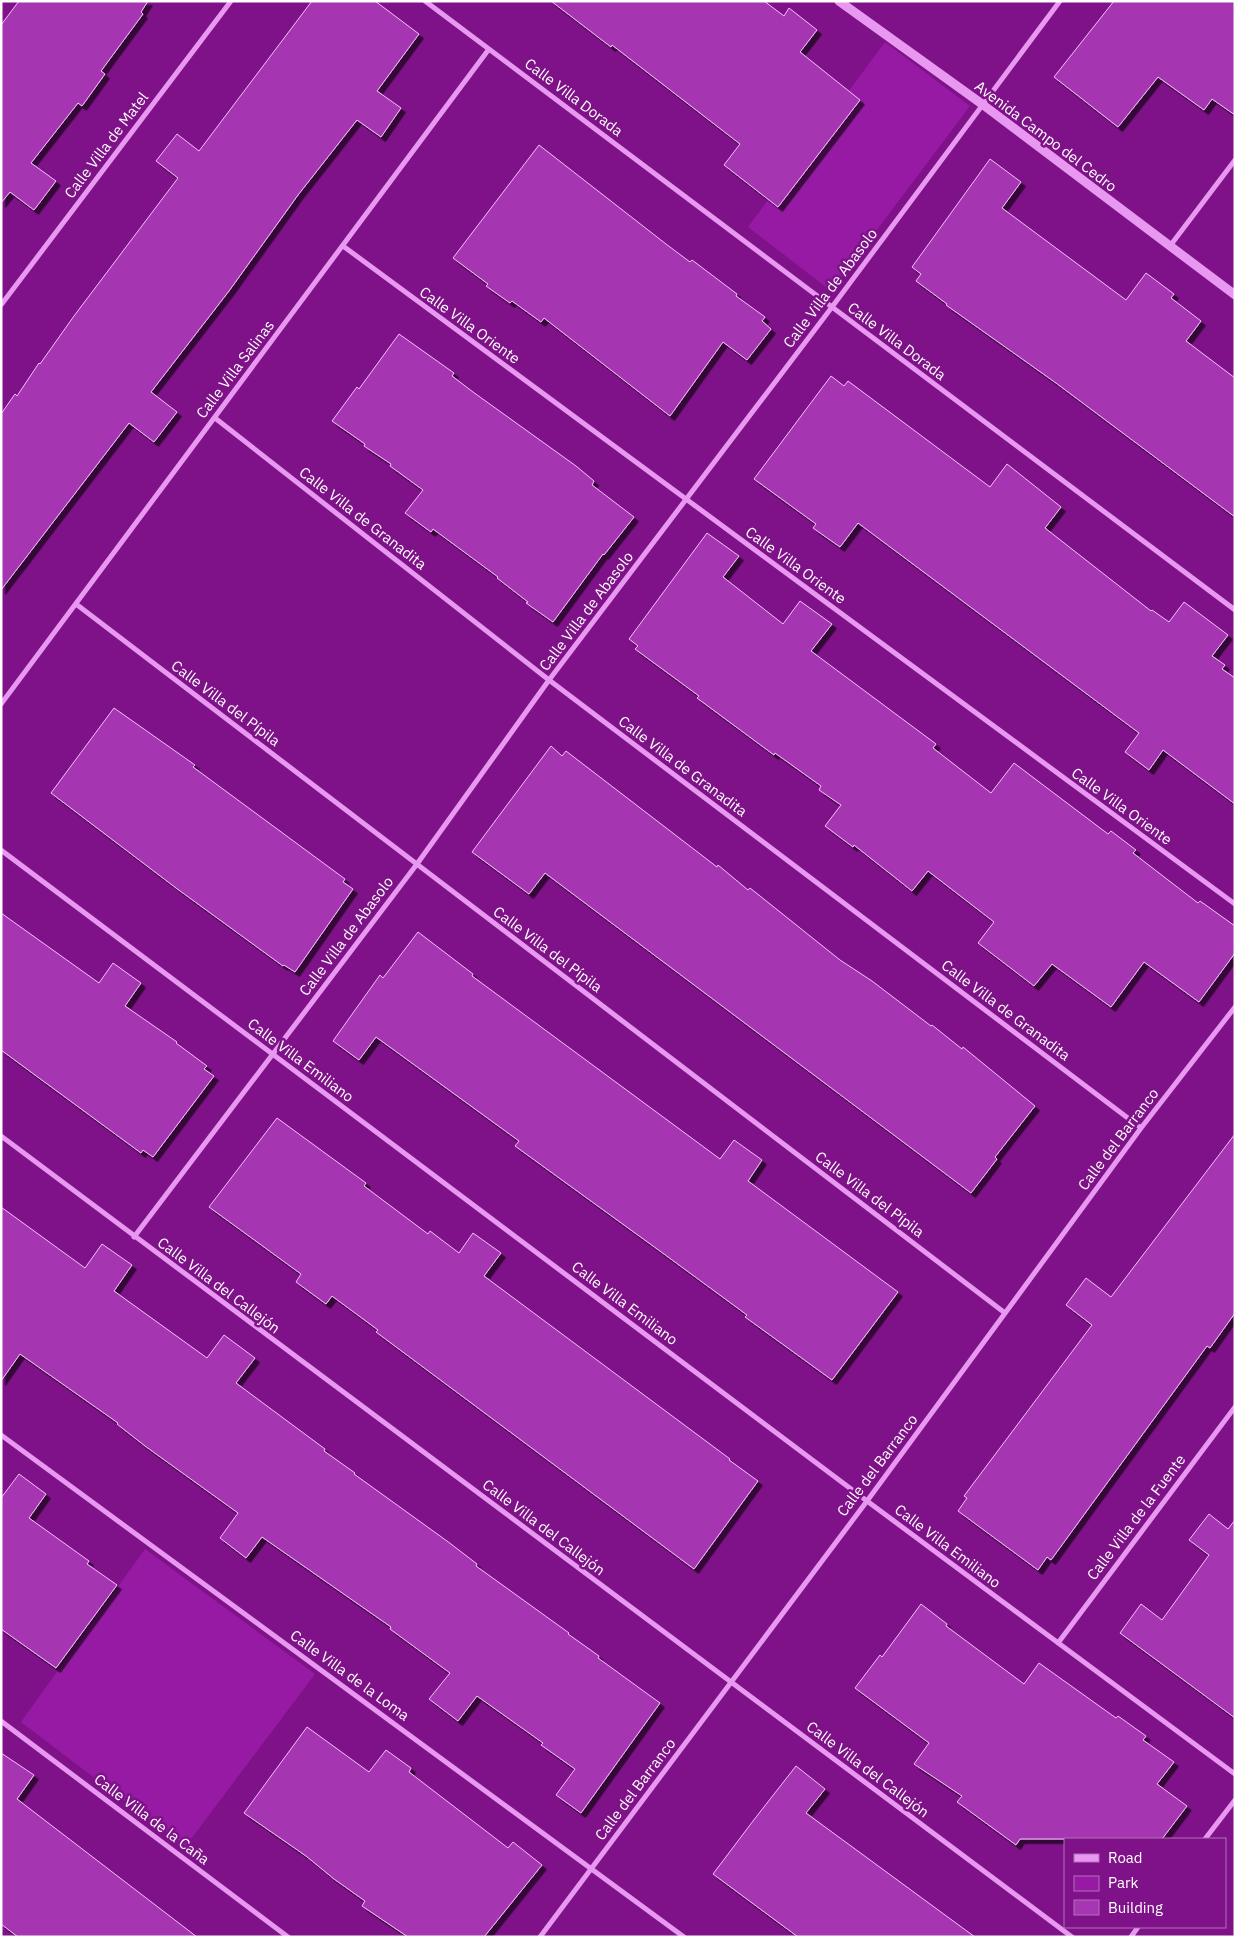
<svg xmlns="http://www.w3.org/2000/svg" width="1236" height="1938" viewBox="0 0 1236 1938" font-family="'IBM Plex Sans',sans-serif">
<style>
.green{fill:#961aa3}
.building{fill:#a636b1;stroke:#f6befc;filter:url(#shadow)}
.lines{fill:none;stroke-linecap:round;stroke-linejoin:round}
.minor{stroke:#e898f0;stroke-width:5}
.tertiary{stroke:#e898f0;stroke-width:9}
.labels{text-anchor:middle;dominant-baseline:central;stroke-width:5;stroke-linejoin:round;paint-order:stroke}
.street-label{font-size:15px;fill:#fff;stroke:#7f1288}
</style>
<defs>
<filter id="shadow"><feDropShadow dx="4.5" dy="4.5" stdDeviation="0" flood-color="#0009"/></filter>
</defs>
<rect width="100%" height="100%" fill="#7f1288"/>
<!-- green -->
<path class="green" d="M885,42L970,106L831,291L748,227Z
M145,1549L315,1674L185,1847L21,1722Z"/>
<!-- building -->
<path class="building" d="M19,1H148L141,12L143,14L101,71L105,74L82,106L78,103L31,163L56,181L34,210L10,192L1,203V25Z
M312,1H375L419,34L377,91L401,108L381,137L357,120L298,195L229,291L151,392L177,412L154,442L129,423L1,590V414L15,394L17,396L39,363L40,364L74,316L178,178L156,161L177,134L199,151Z
M551,1H764L784,16L789,8L817,30L800,52L860,100L778,207L724,165L740,144L612,45L611,47Z
M1114,1H1235V115L1212,99L1204,110L1158,77L1118,127L1054,77Z
M539,145L666,244L690,262L692,260L737,294L736,296L765,317L762,321L771,329L747,360L723,342L670,416L544,318L541,322L512,301L510,303L486,286L488,284L453,258Z
M990,159L1021,182L1002,208L1126,300L1146,273L1174,294L1171,298L1201,321L1186,341L1235,378V517L1056,383L946,305L947,304L916,281L921,274L912,267Z
M399,334L454,373L452,376L473,392L576,466L594,481L592,485L634,517L604,555L603,554L553,622L526,603L528,602L497,578L498,577L433,529L431,532L405,513L423,490L390,466L391,464L364,446L365,444L332,421L357,387L359,389Z
M831,376L844,386L848,381L990,487L1007,464L1061,507L1045,528L1151,611L1152,610L1169,622L1184,602L1228,635L1212,656L1225,665L1222,669L1235,678V804L1163,750L1149,770L1125,752L1139,733L858,523L840,547L813,528L816,524L754,479Z
M707,533L739,556L723,577L783,624L800,601L832,624L811,651L936,744L933,748L991,793L1014,763L1108,834L1111,831L1136,850L1133,853L1198,903L1200,901L1235,926V953L1199,1002L1144,962L1111,1007L1052,964L1034,986L978,943L994,922L928,871L912,891L854,845L853,847L825,826L841,805L819,790L821,786L775,753L774,755L697,698L699,696L635,649L638,646L629,639Z
M114,708L195,765L193,767L345,879L343,882L353,889L295,972L284,965L283,966L176,888L51,793Z
M551,746L562,756L566,751L717,867L718,865L748,890L750,888L840,960L872,981L931,1026L932,1025L962,1049L963,1047L1035,1106L995,1157L997,1159L971,1193L545,873L529,894L472,852Z
M1,913L99,983L113,963L141,983L125,1006L177,1042L176,1043L207,1066L204,1069L214,1076L153,1157L143,1150L141,1153L1,1050Z
M418,932L473,974L472,976L720,1159L734,1140L762,1160L748,1181L898,1292L832,1380L745,1317L747,1315L664,1254L515,1146L519,1141L376,1037L359,1060L333,1041L380,975L383,978Z
M277,1118L366,1183L364,1186L428,1234L430,1231L459,1253L473,1233L501,1253L484,1276L730,1459L729,1460L758,1481L694,1569L376,1332L378,1330L332,1296L326,1304L296,1282L301,1274L209,1207Z
M1235,1134V1313L1210,1348L1207,1346L1051,1560L1047,1557L1038,1570L958,1511L967,1498L964,1496L1092,1325L1066,1305L1086,1278L1111,1297Z
M1,1207L85,1268L102,1244L132,1265L114,1291L207,1358L224,1335L255,1358L236,1383L325,1449L324,1451L355,1473L354,1474L447,1541L477,1564L476,1566L569,1633L568,1634L599,1656L598,1658L660,1703L581,1813L556,1795L575,1769L541,1745L543,1743L477,1696L458,1721L429,1699L450,1673L390,1629L391,1627L262,1537L246,1558L220,1538L238,1513L145,1446L117,1424L118,1423L20,1354L1,1381Z
M19,1474L46,1494L29,1518L89,1561L87,1564L117,1585L56,1668L1,1629V1498Z
M1209,1514L1228,1529L1235,1520V1718L1120,1633L1141,1604L1162,1620L1209,1555L1189,1540Z
M921,1604L947,1624L946,1626L1024,1684L1039,1663L1116,1718L1118,1716L1146,1736L1143,1740L1174,1762L1157,1784L1187,1806L1162,1839H1020L1016,1845L957,1802L962,1796L914,1764L929,1743L855,1688L880,1655L882,1657Z
M307,1727L369,1772L386,1750L411,1768L409,1772L508,1848L513,1842L542,1865L484,1937H408L362,1906L365,1901L334,1879L306,1856L244,1813Z
M1,1753L34,1775L17,1799L197,1937H18L1,1924Z
M796,1766L825,1789L806,1813L975,1937H798L713,1874L753,1821Z"/>
<g class="lines">
<!-- minor -->
<path class="minor" d="M425,1L1235,610
M343,246L1235,904
M1170,246L1235,160
M1,305L231,1
M215,418L549,680L1141,1128
M76,604L1005,1313
M1,704L489,49
M1,850L867,1501L1235,1774
M1,1136L1072,1937
M134,1237L417,864L549,680L832,307L1060,1
M1,1435L684,1937
M1058,1643L1235,1407
M1,1721L288,1937
M1205,1839L1235,1800
M540,1937L867,1501L1141,1128L1235,1007
M1131,1937L1138,1927"/>
<!-- tertiary -->
<path class="tertiary" d="M839,1L982,104L1235,295"/>
</g>
<g class="labels">
<!-- street labels -->
<g class="street-label">
<text transform="translate(574 97) rotate(37)">Calle Villa Dorada</text>
<text transform="translate(1046 136) rotate(37)">Avenida Campo del Cedro</text>
<text transform="translate(106 145) rotate(-53)">Calle Villa de Matel</text>
<text transform="translate(830 288) rotate(-53)">Calle Villa de Abasolo</text>
<text transform="translate(470 325) rotate(36)">Calle Villa Oriente</text>
<text transform="translate(897 341) rotate(37)">Calle Villa Dorada</text>
<text transform="translate(235 369) rotate(-53)">Calle Villa Salinas</text>
<text transform="translate(363 518) rotate(38)">Calle Villa de Granadita</text>
<text transform="translate(796 565) rotate(36)">Calle Villa Oriente</text>
<text transform="translate(586 611) rotate(-53)">Calle Villa de Abasolo</text>
<text transform="translate(226 703) rotate(37)">Calle Villa del Pípila</text>
<text transform="translate(683 766) rotate(37)">Calle Villa de Granadita</text>
<text transform="translate(1122 806) rotate(36)">Calle Villa Oriente</text>
<text transform="translate(346 936) rotate(-53)">Calle Villa de Abasolo</text>
<text transform="translate(548 949) rotate(37)">Calle Villa del Pípila</text>
<text transform="translate(1006 1010) rotate(37)">Calle Villa de Granadita</text>
<text transform="translate(301 1060) rotate(37)">Calle Villa Emiliano</text>
<text transform="translate(1118 1139) rotate(-53)">Calle del Barranco</text>
<text transform="translate(870 1194) rotate(37)">Calle Villa del Pípila</text>
<text transform="translate(219 1285) rotate(37)">Calle Villa del Callejón</text>
<text transform="translate(625 1303) rotate(37)">Calle Villa Emiliano</text>
<text transform="translate(877 1465) rotate(-53)">Calle del Barranco</text>
<text transform="translate(1136 1517) rotate(-53)">Calle Villa de la Fuente</text>
<text transform="translate(544 1527) rotate(37)">Calle Villa del Callejón</text>
<text transform="translate(948 1546) rotate(37)">Calle Villa Emiliano</text>
<text transform="translate(350 1675) rotate(36)">Calle Villa de la Loma</text>
<text transform="translate(868 1769) rotate(37)">Calle Villa del Callejón</text>
<text transform="translate(635 1789) rotate(-53)">Calle del Barranco</text>
<text transform="translate(152 1819) rotate(37)">Calle Villa de la Caña</text>
</g>
</g>
<!-- border -->
<rect width="1236" height="1938" fill="none" stroke="#ffffff" stroke-width="5"/>
<!-- legend -->
<rect x="1064" y="1838" width="162" height="90" fill="#7f1288" stroke="#b271b8"/>
<rect x="1074" y="1854" width="25" height="8" fill="#e898f0" stroke="#b271b8"/>
<text x="1108" y="1863" font-size="15" fill="#ffffff">Road</text>
<rect x="1074" y="1876" width="25" height="15" fill="#961aa3" stroke="#b271b8"/>
<text x="1108" y="1888" font-size="15" fill="#ffffff">Park</text>
<rect x="1074" y="1900" width="25" height="15" fill="#a636b1" stroke="#b271b8"/>
<text x="1108" y="1913" font-size="15" fill="#ffffff">Building</text>
</svg>
